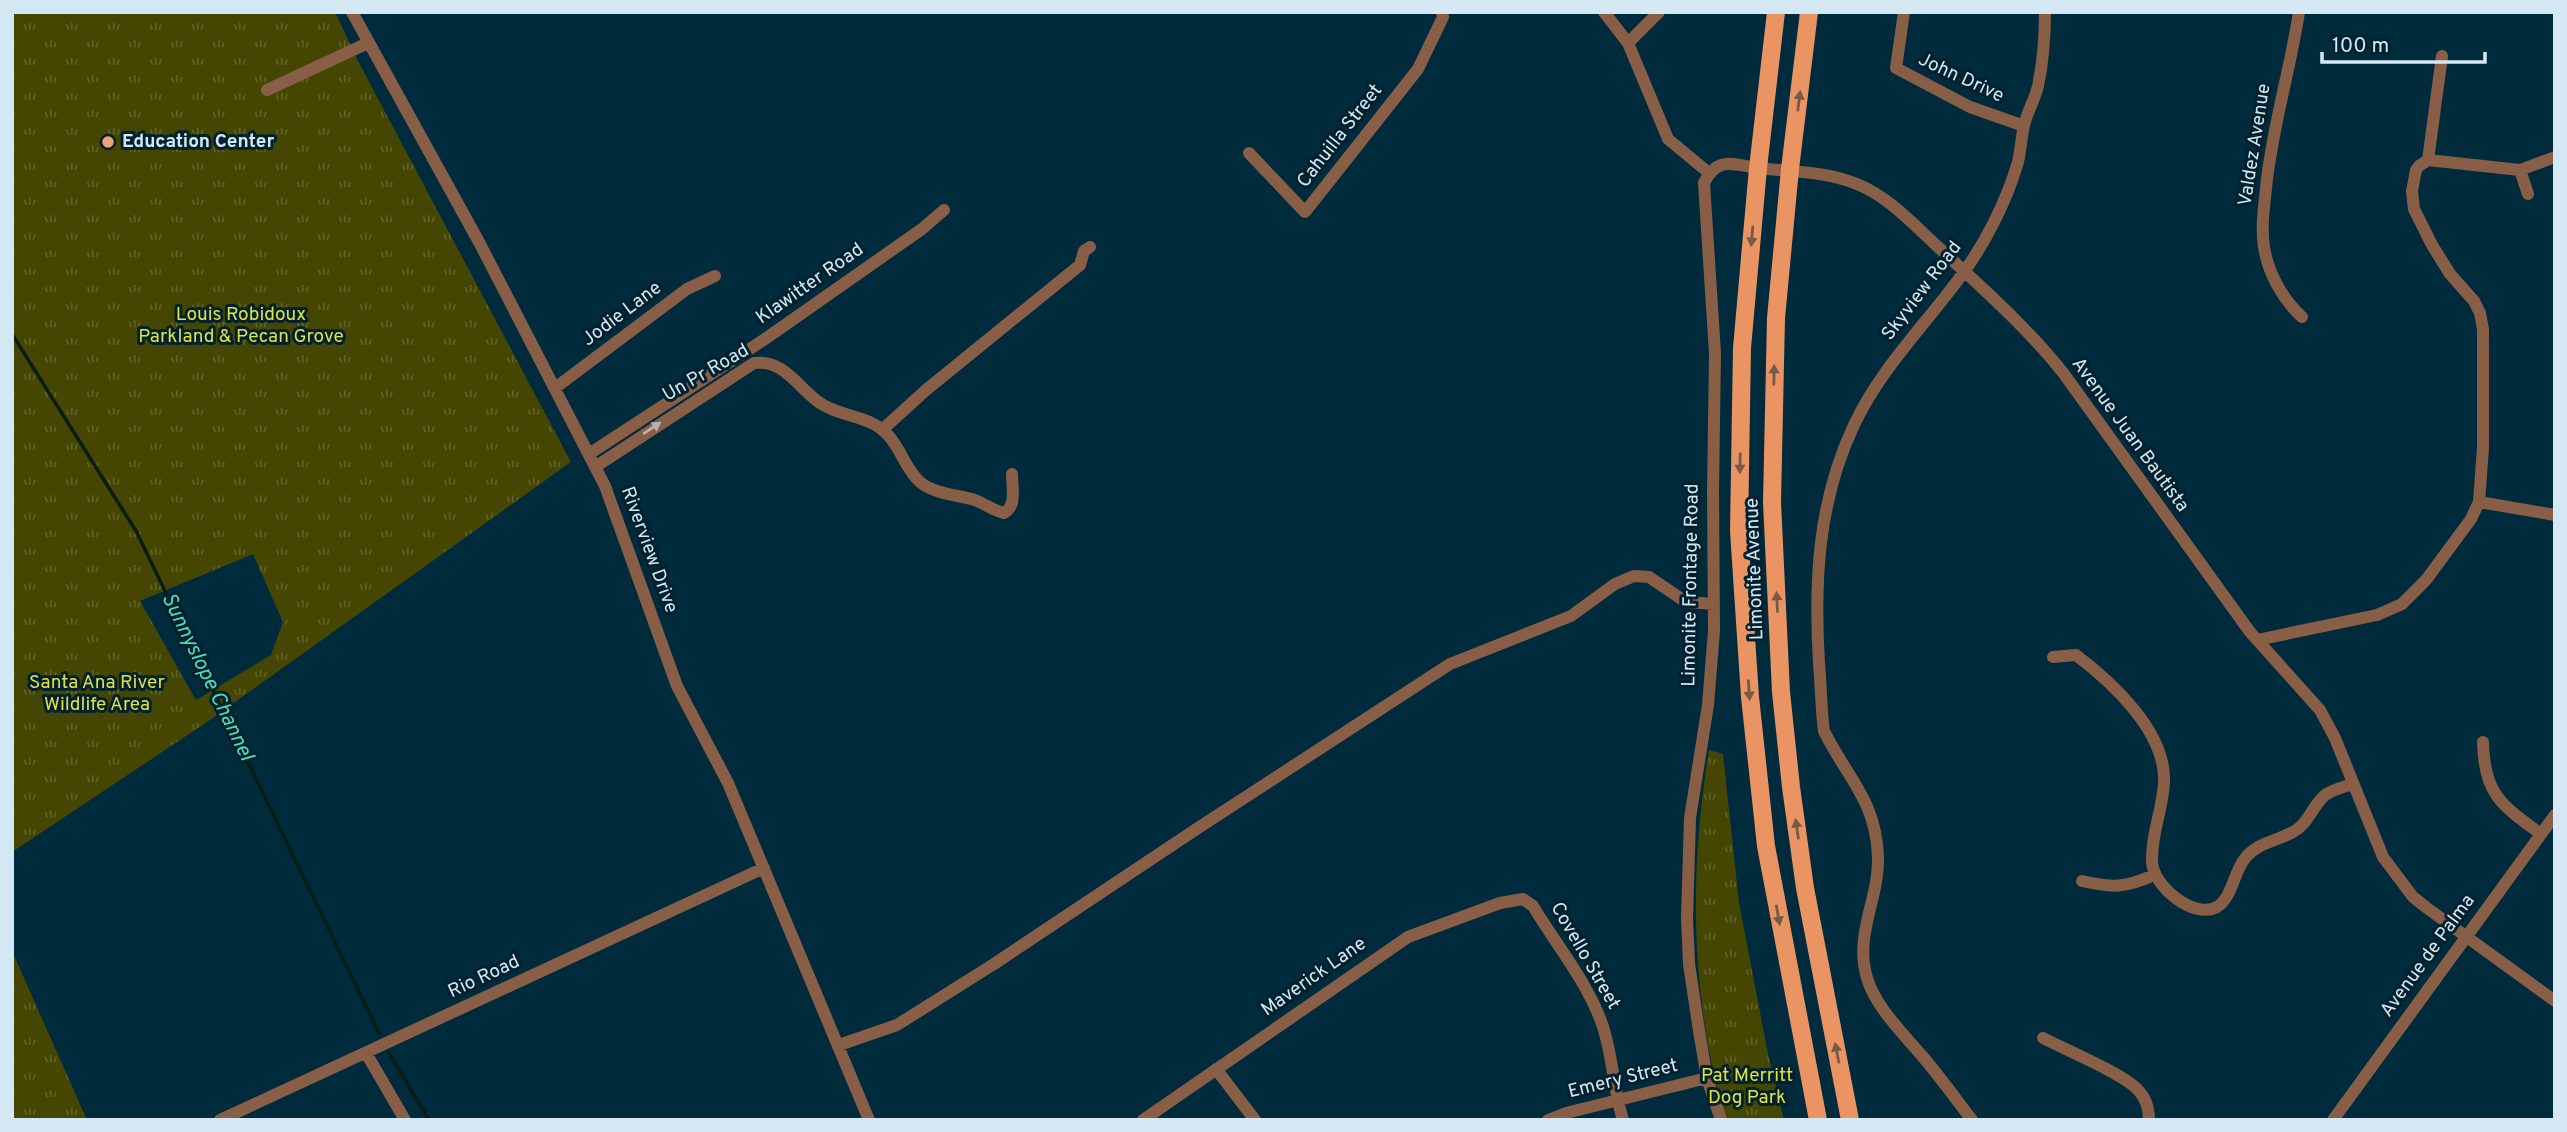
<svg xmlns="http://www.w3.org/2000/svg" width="2567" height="1132" viewBox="0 0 2567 1132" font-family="Overpass,sans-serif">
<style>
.park{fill:url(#park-tufts);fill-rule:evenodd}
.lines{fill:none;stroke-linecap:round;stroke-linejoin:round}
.stream{stroke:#091d16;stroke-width:3.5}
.minor{stroke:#885e47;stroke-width:12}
.primary{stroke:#e99462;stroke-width:18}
.oneway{fill:#765a48}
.oneway2{fill:#b5b1ae}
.poi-dot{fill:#efa377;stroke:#02212e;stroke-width:2.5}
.labels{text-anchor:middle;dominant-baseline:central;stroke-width:6;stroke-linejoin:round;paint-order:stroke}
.street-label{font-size:19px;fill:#d3e8f3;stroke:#02212e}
.poi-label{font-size:19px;font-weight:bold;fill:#d3e8f3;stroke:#02212e;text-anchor:start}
.park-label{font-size:19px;fill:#e0e241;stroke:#02212e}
.water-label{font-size:21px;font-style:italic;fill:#4ce0b6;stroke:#02212e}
</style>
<defs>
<pattern id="park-tufts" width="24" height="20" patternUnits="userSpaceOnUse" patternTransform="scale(1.75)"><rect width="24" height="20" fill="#464603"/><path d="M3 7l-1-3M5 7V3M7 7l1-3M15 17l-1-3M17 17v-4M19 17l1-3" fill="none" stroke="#606128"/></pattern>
</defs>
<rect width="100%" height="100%" fill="#002b3c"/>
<!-- park -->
<path class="park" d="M12,12H335L358,61L571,462L210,720L12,852ZM253,554L283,622L271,655L196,700L140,601Z
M1709,750L1723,754L1739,903L1768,1054L1784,1120H1726C1690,999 1689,873 1709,750Z
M12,951L87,1120H12Z"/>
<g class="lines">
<!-- stream -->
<path class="stream" d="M12,334L136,531L379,1033
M389,1053L429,1120"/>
<!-- minor -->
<path class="minor" d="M352,12L479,242L605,486L677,686L728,783L869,1120
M1604,12L1628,43L1668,139L1709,173
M1904,12L1896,68L1970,107L2024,126
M2299,12C2290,71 2272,128 2266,188C2264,207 2261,227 2264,247C2268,273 2283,300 2302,317
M1628,43L1659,12
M267,90L368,43
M1249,153L1305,212L1418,69L1443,17L1442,12
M2428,160L2442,56
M2520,170L2555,157
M555,388L687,289L715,276
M882,430L926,390L1080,265L1084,251L1090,247
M589,454L765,339L922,229L944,210
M595,467L754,363C784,359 798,388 820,403C840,417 869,415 887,434C901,448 905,469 920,482C934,494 958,495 975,500C985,504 994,511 1004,513C1017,506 1012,487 1012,474
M2479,502L2483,448V329L2480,313L2474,301L2450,274L2432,245L2414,209L2412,191L2416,170L2419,166L2428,160L2520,170L2528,194
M2257,640L2377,615L2402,604L2426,580L2471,519L2479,502L2555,515
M2053,657L2076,655C2113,683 2166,732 2164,782C2163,809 2151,834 2152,861C2152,885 2193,920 2217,907C2233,897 2234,870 2246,857C2259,842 2277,841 2293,832C2308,824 2312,807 2324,796C2331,790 2344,787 2353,784
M2483,742C2484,794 2501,805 2541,834
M2082,881C2113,888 2125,888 2154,875
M2043,1038C2064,1049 2124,1074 2138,1090C2146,1098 2149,1109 2149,1120
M839,1045L897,1025L994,964L1198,828L1450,664L1571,616L1615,584L1634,576L1649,577L1686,602L1714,604
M366,1053L405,1120
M1216,1069L1255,1120
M220,1120L764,868
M1143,1120L1408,937L1500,903L1523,899L1533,906C1555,943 1588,983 1602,1024C1613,1055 1613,1089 1623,1120
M1548,1120L1566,1113L1707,1078
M1721,1120L1707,1078L1699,1031L1689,964L1687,918L1690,818L1708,705L1714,631L1713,491L1715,353L1704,183C1718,155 1734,165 1758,168C1793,172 1825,171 1857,184C1889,197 1913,224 1937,246C1981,287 2027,327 2064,374L2250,632L2320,710L2335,738L2383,857L2413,897L2427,908L2555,1001
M1972,1120C1956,1099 1940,1077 1923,1057C1903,1033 1876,1008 1867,978C1854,934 1879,900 1878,857C1876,800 1847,778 1824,731C1821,709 1821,686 1819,663C1814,581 1818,501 1854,425C1879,371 1923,327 1958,280C1984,246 2006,203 2018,162C2021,150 2021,138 2024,126C2027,112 2035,99 2038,86C2043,62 2045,37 2045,12
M2333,1120L2555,815"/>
<!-- primary -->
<path class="primary" d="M1776,12L1758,168L1742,348L1739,531L1750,697L1766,846L1818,1120
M1809,12L1790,169L1776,318L1772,502L1781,692L1791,787L1805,888L1850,1120"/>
</g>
<!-- one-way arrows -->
<defs><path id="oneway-solid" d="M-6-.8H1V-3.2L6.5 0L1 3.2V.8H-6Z" transform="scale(1.75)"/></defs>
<g class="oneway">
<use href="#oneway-solid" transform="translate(1799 101) rotate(-83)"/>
<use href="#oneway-solid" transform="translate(1752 236) rotate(95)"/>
<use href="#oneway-solid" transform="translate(1774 375) rotate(-89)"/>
<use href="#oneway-solid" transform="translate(1740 463) rotate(91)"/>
<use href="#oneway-solid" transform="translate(1777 602) rotate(-93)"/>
<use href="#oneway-solid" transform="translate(1749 690) rotate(86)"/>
<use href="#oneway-solid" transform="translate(1797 829) rotate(-98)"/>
<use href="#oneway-solid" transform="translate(1778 915) rotate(80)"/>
<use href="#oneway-solid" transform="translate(1837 1053) rotate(-101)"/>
</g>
<use class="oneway2" href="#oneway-solid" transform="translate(652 428) rotate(-34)"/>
<!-- markers -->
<circle class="poi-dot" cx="108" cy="142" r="7"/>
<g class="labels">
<!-- street labels -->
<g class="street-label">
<text transform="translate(1961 78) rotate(25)">John Drive</text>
<text transform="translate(1340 136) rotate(-52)">Cahuilla Street</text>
<text transform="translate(2255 145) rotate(-81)">Valdez Avenue</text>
<text transform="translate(810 284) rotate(-35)">Klawitter Road</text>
<text transform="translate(1922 291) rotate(-53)">Skyview Road</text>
<text transform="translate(622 314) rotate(-37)">Jodie Lane</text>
<text transform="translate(706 373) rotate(-30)">Un Pr Road</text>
<text transform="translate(2130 435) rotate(54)">Avenue Juan Bautista</text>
<text transform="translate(649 550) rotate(70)">Riverview Drive</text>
<text transform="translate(1755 569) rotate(-92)">Limonite Avenue</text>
<text transform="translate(1691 585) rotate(-89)">Limonite Frontage Road</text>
<text transform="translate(1585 956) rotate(60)">Covello Street</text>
<text transform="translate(2428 956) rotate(-54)">Avenue de Palma</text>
<text transform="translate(484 977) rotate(-25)">Rio Road</text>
<text transform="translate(1314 977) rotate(-35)">Maverick Lane</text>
<text transform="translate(1623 1079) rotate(-14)">Emery Street</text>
</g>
<!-- poi labels -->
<g class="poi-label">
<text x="122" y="142">Education Center</text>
</g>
<!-- park labels -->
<g class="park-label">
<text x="241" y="315">Louis Robidoux<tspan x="241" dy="22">Parkland &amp; Pecan Grove</tspan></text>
<text x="97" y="683">Santa Ana River<tspan x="97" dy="22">Wildlife Area</tspan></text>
<text x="1747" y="1076">Pat Merritt<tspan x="1747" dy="22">Dog Park</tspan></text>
</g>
<!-- water labels -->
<g class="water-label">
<text transform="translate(207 677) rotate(64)">Sunnyslope Channel</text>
</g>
</g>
<!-- border -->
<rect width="2567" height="1132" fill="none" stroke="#d3e8f3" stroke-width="28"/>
<!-- scale -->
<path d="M2322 52v10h163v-10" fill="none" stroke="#d3e8f3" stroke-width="3.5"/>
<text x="2332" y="52" font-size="21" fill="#d3e8f3" stroke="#02212e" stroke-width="5" paint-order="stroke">100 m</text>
</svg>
